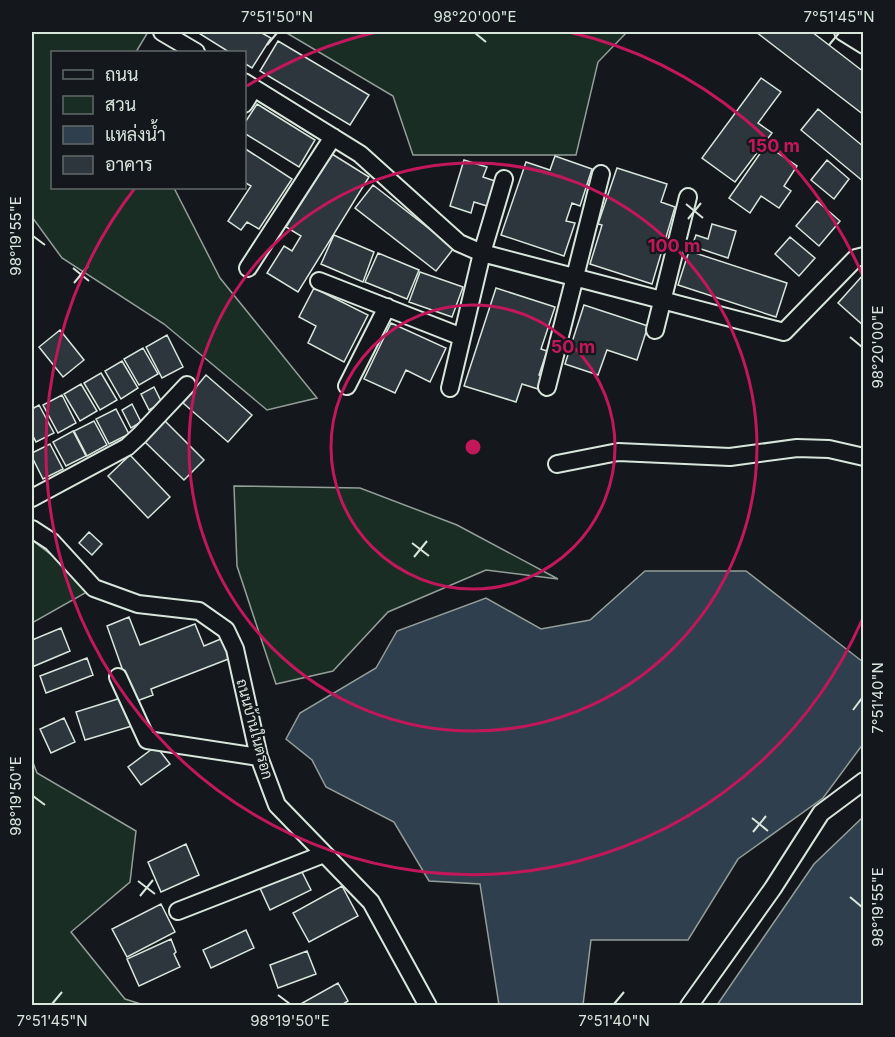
<svg xmlns="http://www.w3.org/2000/svg" width="895" height="1037" viewBox="0 0 895 1037" font-family="Inter,Sarabun,sans-serif">
<style>
.green{fill:#1a2d24;stroke:#939e99;stroke-width:1.5}
.water{fill:#2f3f4d;stroke:#939e99;stroke-width:1.5}
.building{fill:#2c363c;stroke:#d8e6dc;stroke-width:1.5}
.lines{fill:none;stroke-linecap:round;stroke-linejoin:round}
.minor-casing{stroke:#d8e6dc;stroke-width:20}
.minor{stroke:#14181c;stroke-width:16}
.ticks{fill:none;stroke:#d8e6dc;stroke-width:2}
.ring{fill:none;stroke:#c2185b;stroke-width:3}
.labels{text-anchor:middle;dominant-baseline:central;stroke-width:4.5;stroke-linejoin:round;paint-order:stroke}
.street-label{font-size:15px;fill:#d8e6dc;stroke:#14181c}
.centre{fill:#c2185b;stroke:#14181c;stroke-width:3}
.ring-label{font-size:18px;text-anchor:middle;font-weight:bold;fill:#c2185b;stroke:#14181c;stroke-width:4.5;stroke-linejoin:round;paint-order:stroke}
.neatline{fill:none;stroke:#d8e6dc;stroke-width:2}
.ticks-label{font-size:15px;text-anchor:middle;fill:#d8e6dc}
</style>
<rect width="100%" height="100%" fill="#14181c"/>
<!-- green -->
<path class="green" d="M32,32H148L136,52H52V188H174L220,278L317,398L267,410L164,324L62,258L32,217Z
M285,32H627L598,62L576,155H413L393,96Z
M234,486L360,488L457,525L558,579L486,570L388,612L333,671L276,684L237,566Z
M32,540L94,588L32,623Z
M32,760L37,773L136,831L130,882L71,932L125,999L144,1005H32Z"/>
<!-- water -->
<path class="water" d="M645,571H746L863,662V744L823,798L738,859L688,940H591L583,1005H499L480,884L429,881L394,822L326,787L312,760L286,739L300,713L376,668L397,631L486,598L541,629L590,620Z
M863,817V1005H717L814,864Z"/>
<!-- building -->
<path class="building" d="M197,32H260L271,38L252,68L244,63V52H229Z
M756,32H812L864,72V115Z
M278,41L369,95L350,125L260,71Z
M761,78L781,92L758,123L772,133L735,182L702,158Z
M257,104L315,140L299,167L244,133V124Z
M818,109L864,147V182L801,130Z
M766,145L797,166L784,186L791,191L779,208L761,196L750,213L729,198Z
M244,148L292,179L259,229L247,222L241,230L228,221L251,186L244,182Z
M332,154L369,177L298,292L267,273L284,246L292,251L301,236L286,227Z
M555,156L592,169L580,206L572,203L566,221L575,223L564,256L501,235L526,162L550,170Z
M464,160L487,167L483,177L495,181L487,206L474,202L471,213L450,206Z
M827,160L849,179L834,199L811,180Z
M617,168L667,184L661,202L675,207L652,284L590,264L602,225L598,224Z
M373,185L454,248L436,271L355,208Z
M817,201L840,221L819,246L796,226Z
M712,224L736,231L728,258L692,246L696,235L708,239Z
M334,235L374,252L363,282L321,264Z
M790,237L815,258L799,276L775,254Z
M689,251L787,283L776,317L678,285Z
M378,253L419,270L407,299L365,282Z
M420,272L463,287L452,317L409,302Z
M863,275L864,276V326L838,303Z
M314,288L368,315L344,362L308,343L316,326L299,317Z
M496,288L555,307L541,349L547,351L539,375L542,376L538,389L522,384L516,402L464,386Z
M584,305L648,326L637,360L607,350L598,375L565,364Z
M391,323L446,348L430,382L406,370L395,393L364,379Z
M60,330L84,360L63,377L39,347Z
M167,335L183,367L162,378L146,347Z
M143,348L158,374L139,385L124,359Z
M122,361L138,388L121,399L105,371Z
M101,373L117,400L100,410L84,383Z
M206,375L252,415L228,442L183,403Z
M81,384L97,411L80,421L64,394Z
M154,387L162,403L149,410L141,394Z
M62,395L76,423L58,433L43,405Z
M132,404L141,422L131,428L122,410Z
M39,405L54,433L36,442L32,434V409Z
M116,409L129,434L109,444L96,419Z
M94,421L107,445L87,456L74,431Z
M165,421L204,460L184,480L145,442Z
M73,431L86,456L66,466L53,442Z
M50,444L63,469L43,479L32,457V453Z
M130,455L170,497L148,518L108,476Z
M89,532L102,544L92,555L79,543Z
M129,617L140,645L195,624L204,646L223,638L231,658L151,689L153,695L134,702L107,626Z
M61,628L70,651L32,667V640Z
M87,658L93,675L46,693L40,676Z
M124,697L132,726L85,740L76,712Z
M64,718L75,742L51,753L40,729Z
M156,746L170,764L141,785L128,767Z
M186,844L199,875L161,892L148,862Z
M299,866L311,890L270,910L259,886Z
M342,886L358,916L309,942L293,913Z
M161,904L175,932L127,957L112,929Z
M246,930L254,948L211,968L203,950Z
M171,939L176,952L174,954L180,967L139,986L127,959Z
M307,951L316,974L278,988L270,965Z
M338,983L348,1001L340,1006H297Z"/>
<g class="lines">
<defs>
<path id="minor" d="M162,32L196,52
M843,32L864,45
M244,82L360,154L459,243L482,253L784,332L856,258L864,256
M244,104L254,88
M248,268L333,137
M319,281L462,337
M655,330L688,197
M347,386L387,307
M547,387L601,174
M450,388L482,253L504,179
M557,464L618,452L730,457L797,448L829,449L864,457
M32,498L127,447L140,435L187,385
M32,529L52,542L94,588L138,604L199,611L226,630L235,649L259,757L277,805L371,902L428,1006
M118,677L147,740L259,757
M178,911L324,854
M689,1006L773,888L821,813L864,781"/>
</defs>
<!-- minor casing -->
<use href="#minor" class="minor-casing"/>
<!-- minor -->
<use href="#minor" class="minor"/>
</g>
<!-- ticks -->
<path class="ticks" d="M475,33L486,42M267,45L277,33M829,45L839,33M686,204L703,218M688,219L701,203M33,236L45,245M73,268L89,281M74,283L88,266M850,337L862,347M412,543L429,556M414,557L427,541M853,710L862,698M33,796L45,805M752,818L768,831M753,832L766,816M138,881L155,894M140,896L153,880M850,897L862,907M278,995L290,1004M52,1004L62,992M614,1004L624,992"/>
<!-- distance rings -->
<g class="ring">
<circle cx="473" cy="447" r="142"/>
<circle cx="473" cy="447" r="284"/>
<path d="M862 620A426 426 0 1 1 135 188M247 86A426 426 0 0 1 377 32M569 32A426 426 0 0 1 862 274"/>
</g>
<g class="labels">
<!-- street labels -->
<g class="street-label">
<text transform="translate(255 729) rotate(75)">ถนนบ้านในตรอก</text>
</g>
</g>
<circle cx="473" cy="447" r="9" class="centre"/>
<g class="ring-label">
<text x="774" y="152">150 m</text>
<text x="674" y="252">100 m</text>
<text x="573" y="353">50 m</text>
</g>
<!-- border -->
<rect width="895" height="1037" fill="none" stroke="#14181c" stroke-width="66"/>
<!-- legend -->
<rect x="51" y="51" width="195" height="138" fill="#14181c" stroke="#626a69" stroke-width="1.5"/>
<rect x="63" y="70" width="30" height="9" fill="#14181c" stroke="#626a69" stroke-width="1.5"/>
<text x="105" y="81" font-size="18" fill="#d8e6dc">ถนน</text>
<rect x="63" y="96" width="30" height="18" fill="#1a2d24" stroke="#626a69" stroke-width="1.5"/>
<text x="105" y="111" font-size="18" fill="#d8e6dc">สวน</text>
<rect x="63" y="126" width="30" height="18" fill="#2f3f4d" stroke="#626a69" stroke-width="1.5"/>
<text x="105" y="141" font-size="18" fill="#d8e6dc">แหล่งน้ำ</text>
<rect x="63" y="156" width="30" height="18" fill="#2c363c" stroke="#626a69" stroke-width="1.5"/>
<text x="105" y="171" font-size="18" fill="#d8e6dc">อาคาร</text>
<rect x="33" y="33" width="829" height="971" class="neatline"/>
<g class="ticks-label">
<text x="277" y="22">7°51'50"N</text>
<text x="475" y="22">98°20'00"E</text>
<text x="839" y="22">7°51'45"N</text>
<text transform="translate(16 236) rotate(-90)" y="5">98°19'55"E</text>
<text transform="translate(878 347) rotate(-90)" y="5">98°20'00"E</text>
<text transform="translate(878 698) rotate(-90)" y="5">7°51'40"N</text>
<text transform="translate(16 796) rotate(-90)" y="5">98°19'50"E</text>
<text transform="translate(878 907) rotate(-90)" y="5">98°19'55"E</text>
<text x="52" y="1026">7°51'45"N</text>
<text x="290" y="1026">98°19'50"E</text>
<text x="614" y="1026">7°51'40"N</text>
</g>
</svg>
